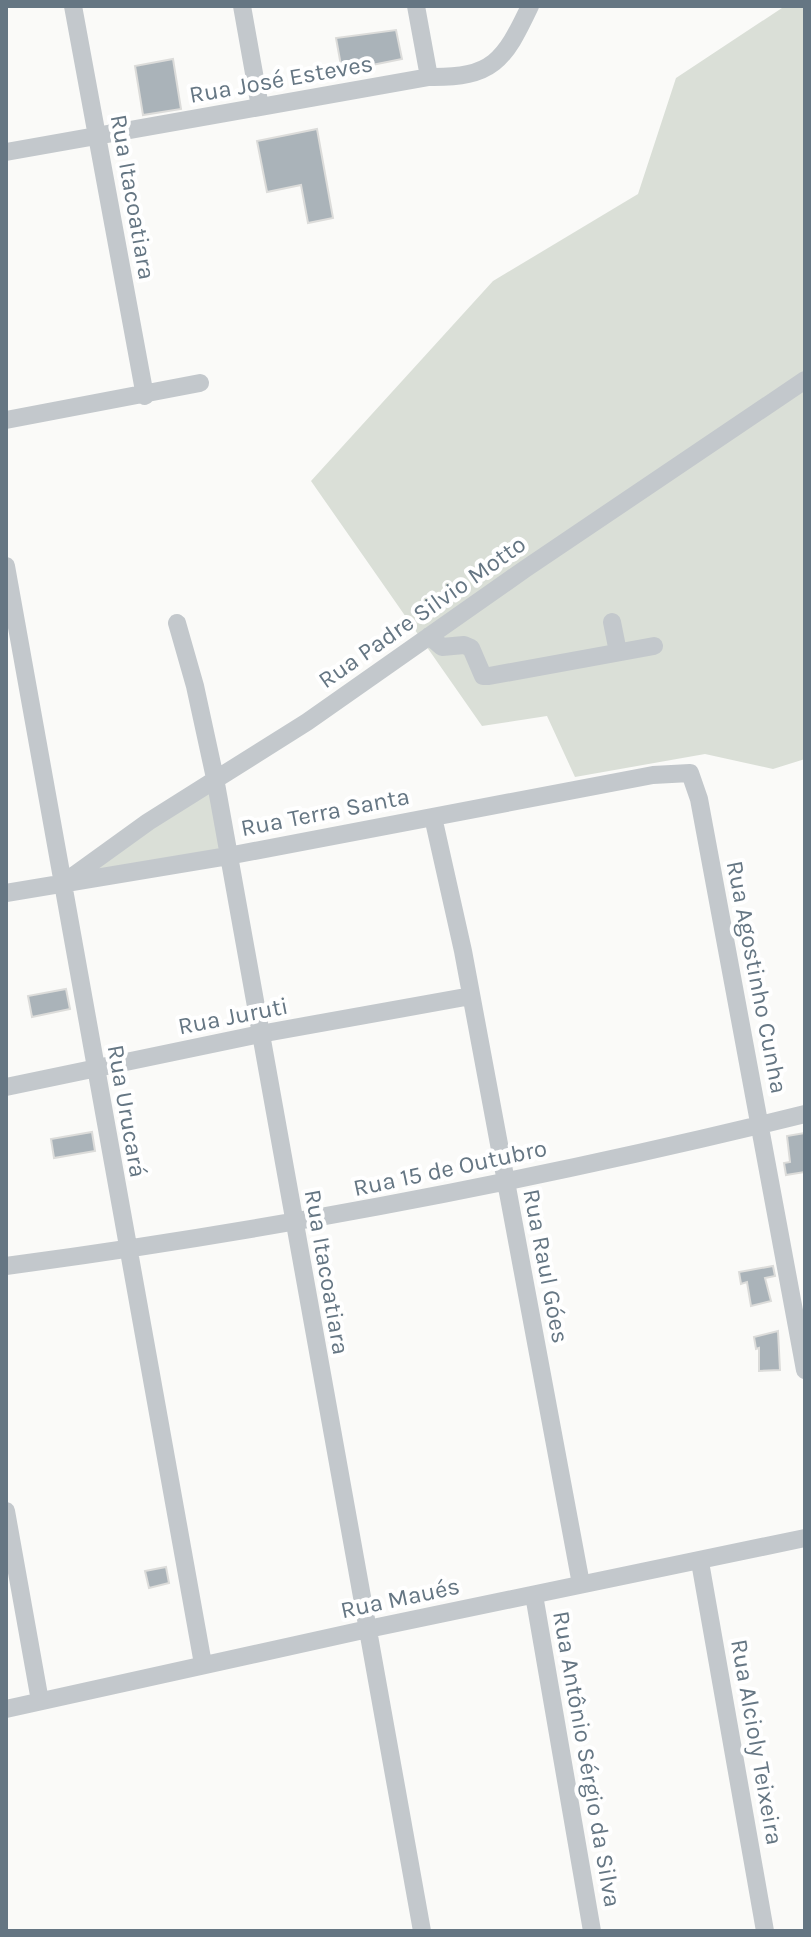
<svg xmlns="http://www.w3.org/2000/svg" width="811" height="1937" viewBox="0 0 811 1937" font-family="Karla,sans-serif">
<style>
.green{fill:#dadfd7}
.building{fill:#aab3b9;stroke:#dcdcda;stroke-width:2}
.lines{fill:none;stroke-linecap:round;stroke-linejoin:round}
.minor{stroke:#c3c8cc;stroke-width:18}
.labels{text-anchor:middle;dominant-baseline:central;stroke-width:8;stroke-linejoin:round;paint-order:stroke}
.street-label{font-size:24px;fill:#657683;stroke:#fff}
</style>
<rect width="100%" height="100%" fill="#fafaf8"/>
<!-- green -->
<path class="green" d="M785,6H805V759L773,769L705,754L575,777L547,716L482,726L311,481L493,281L638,194L676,78Z
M213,781L227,856L61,883Z"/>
<!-- building -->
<path class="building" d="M396,30L402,59L342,71L336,38Z
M173,59L181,109L143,115L135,66Z
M317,129L333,218L308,223L301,185L267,192L257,141Z
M66,989L70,1009L32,1017L28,996Z
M92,1132L95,1151L54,1158L51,1139Z
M805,1133V1172L786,1175L784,1163L790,1162L787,1136Z
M773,1266L775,1276L765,1278L771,1301L751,1306L747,1282L741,1284L739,1272Z
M778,1331L780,1370L759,1371V1348L756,1349L754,1337Z
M166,1567L169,1583L149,1588L145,1571Z"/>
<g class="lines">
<!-- minor -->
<path class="minor" d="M73,6L145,396
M242,6L260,107
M416,6L429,77
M6,152L429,77C493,78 504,61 530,6
M6,420L200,383
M6,566L203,1664
M612,622L618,652
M177,623L195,686L215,778L422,1931
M429,636L442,647L464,645L471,648L483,676H489L654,646
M433,817L463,951L581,1584
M69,879L148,822L307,722L525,569L805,380
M6,893L228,856L653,775L690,773L699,799L805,1370
M6,1087L260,1034L471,996
M6,1266C275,1230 541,1179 805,1114
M6,1511L40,1701
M700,1562L765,1931
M534,1595L592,1931
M6,1709L368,1629L805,1538"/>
</g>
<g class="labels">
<!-- street labels -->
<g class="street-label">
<text transform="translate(281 79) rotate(-10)">Rua José Esteves</text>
<text transform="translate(133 197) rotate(80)">Rua Itacoatiara</text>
<text transform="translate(422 612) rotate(-35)">Rua Padre Silvio Motto</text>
<text transform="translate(325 812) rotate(-11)">Rua Terra Santa</text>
<text transform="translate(757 977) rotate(79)">Rua Agostinho Cunha</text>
<text transform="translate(233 1016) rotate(-11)">Rua Juruti</text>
<text transform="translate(127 1111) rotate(80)">Rua Urucará</text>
<text transform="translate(450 1168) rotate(-12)">Rua 15 de Outubro</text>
<text transform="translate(546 1266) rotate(79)">Rua Raul Góes</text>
<text transform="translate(327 1272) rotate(80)">Rua Itacoatiara</text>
<text transform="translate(400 1598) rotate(-12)">Rua Maués</text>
<text transform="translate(757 1742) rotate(80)">Rua Alcioly Teixeira</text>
<text transform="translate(587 1759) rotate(80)">Rua Antônio Sérgio da Silva</text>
</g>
</g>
<!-- border -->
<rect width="811" height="1937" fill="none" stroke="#657683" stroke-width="16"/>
</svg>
